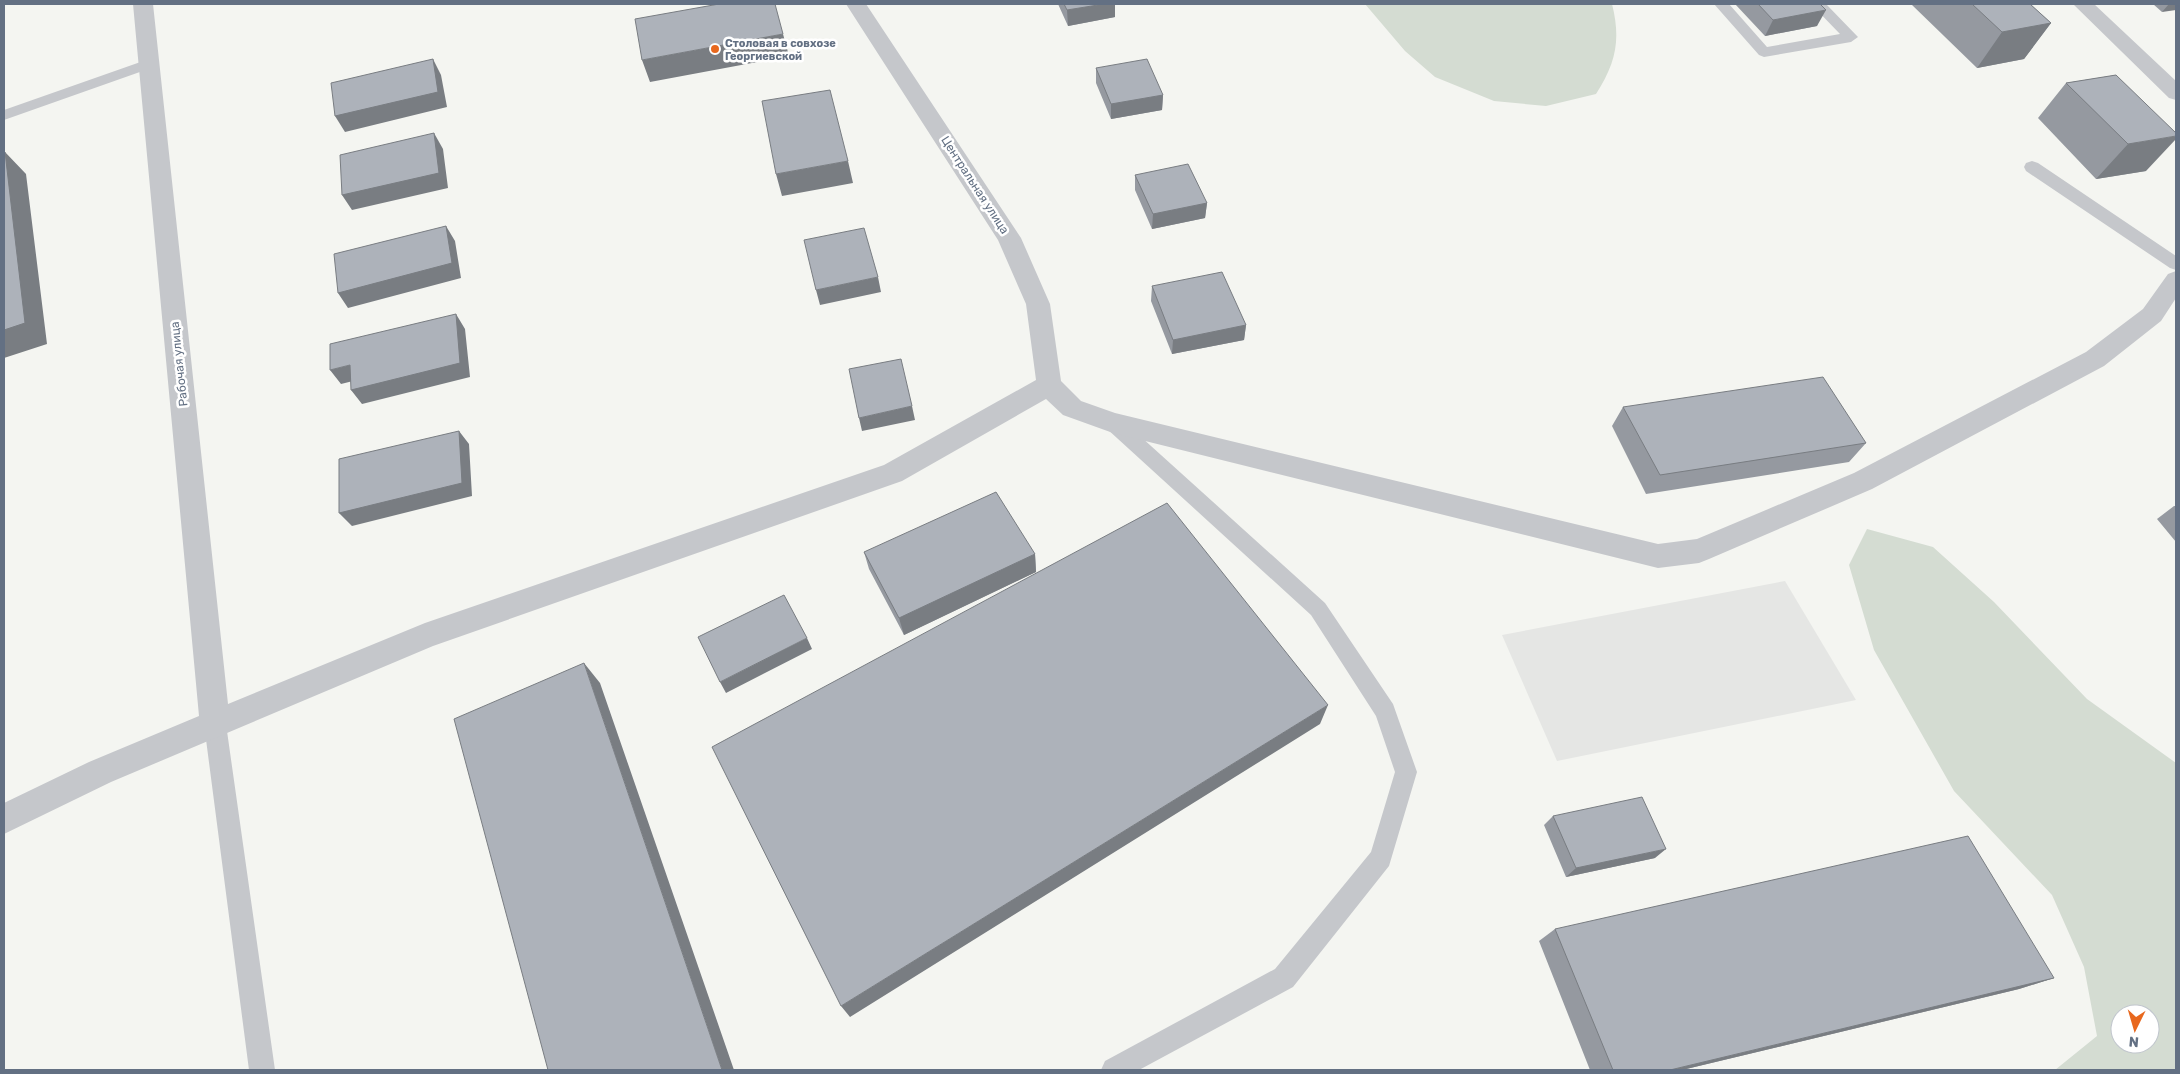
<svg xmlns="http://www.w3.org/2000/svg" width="2180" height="1074" viewBox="0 0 2180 1074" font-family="Rubik,sans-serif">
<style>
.built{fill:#e5e6e4}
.green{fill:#d4dcd2;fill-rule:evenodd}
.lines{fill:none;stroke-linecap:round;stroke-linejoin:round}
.lane{fill:#c5c7cb;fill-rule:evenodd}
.street{fill:#c5c7cb;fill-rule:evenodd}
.wall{fill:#9599a0}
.shaded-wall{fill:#797d82}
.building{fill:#adb2ba;stroke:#797d82}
.poi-dot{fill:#e8681e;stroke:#fff;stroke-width:2}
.labels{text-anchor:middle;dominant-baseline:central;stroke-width:5;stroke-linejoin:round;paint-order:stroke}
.far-poi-label{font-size:11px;font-weight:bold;fill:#637083;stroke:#fff;text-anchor:start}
.street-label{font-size:12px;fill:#637083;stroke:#fff}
</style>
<rect width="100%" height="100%" fill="#f4f5f1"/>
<!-- built -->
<path class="built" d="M1785,581L1856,700L1557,761L1502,635Z"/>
<!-- green -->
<path class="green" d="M1365,4H1612C1621,40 1616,63 1596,94L1546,106L1494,101L1435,77L1405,51Z
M1867,529L1933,547L1994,602L2087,699L2176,763V1070H2055L2097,1036L2084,967L2052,895L1954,791L1874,650L1849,565ZM2120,1014H2150V1044H2120Z"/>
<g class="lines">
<!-- lane -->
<path class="lane" d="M1714,4H1729L1767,47L1840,34L1811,4H1826L1858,37L1851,42L1764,57L1759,55Z
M149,59L157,64L154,67L4,120V110Z
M2032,161L2038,163L2176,256V270L2170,268L2026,171L2024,167L2026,163Z
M1113,415L1120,418L1325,603L1393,704L1417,772L1389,866L1293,987L1139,1070H1101L1105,1061L1275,969L1371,852L1395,772L1376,716L1311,615L1106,428L1104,423L1106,418Z
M215,714L223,717L226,724L275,1070H249L204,724L207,717Z"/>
<!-- street -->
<path class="street" d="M133,4H153L228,704L425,623L884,465L1036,380L1026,304L998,240L846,4H866L1021,238L1050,304L1061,381L1081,401L1115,413L1658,544L1697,539L1854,473L2086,352L2143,309L2168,274L2176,271V298L2161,321L2104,366L1872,489L1709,559L1699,563L1658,568L1113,433L1063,415L1046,399L902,481L433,646L111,782L4,834V803L89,762L199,716Z
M2073,4H2094L2176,81V100L2169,98Z"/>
</g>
<!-- wall -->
<path class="wall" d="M1058,4H1115V17L1068,26Z
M1735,4H1820L1817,26L1765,36Z
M1911,4H2030L2051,23L2024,59L1977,68Z
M2153,4H2176L2162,12Z
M1096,68L1163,95L1162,110L1111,119L1096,83Z
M2116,75L2146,171L2096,179L2038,118L2066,83Z
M1135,175L1207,203L1205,218L1152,229L1135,190Z
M1152,286L1246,325L1244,340L1172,354L1151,301Z
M1623,407L1866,443L1849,462L1646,494L1612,426Z
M2174,506H2176V542L2157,519Z
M864,552L1035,554L1036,572L904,635L869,569Z
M1553,816L1655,858L1566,877L1544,825Z
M1555,929L2054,978L2019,989L1682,1070H1590L1539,941Z"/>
<!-- shaded-wall -->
<path class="shaded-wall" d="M1104,4H1115V17L1068,26L1067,10Z
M2169,4H2176V10L2162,12Z
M1826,10L1817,26L1765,36L1773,20Z
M2051,23L2024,59L1977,68L2002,32Z
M783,34L789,56L650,82L642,60Z
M433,59L441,75L447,107L345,132L335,116Z
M1163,95L1162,110L1111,119V104Z
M434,133L443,149L448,188L352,210L342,195Z
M2176,136V139L2146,171L2096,179L2128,144Z
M5,152L26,174L47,344L4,358Z
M848,161L853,183L782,196L776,174Z
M1207,203L1205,218L1152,229L1153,214Z
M446,226L455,241L461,278L348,308L338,293Z
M878,277L881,292L820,305L816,290Z
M456,314L465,329L470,377L362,404L351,390Z
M1246,325L1244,340L1172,354L1173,340Z
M350,365L361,379L341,384L330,370Z
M912,406L915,420L862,431L859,418Z
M459,431L469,444L472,496L352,526L339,513Z
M1035,554L1036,572L904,635L899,618Z
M807,638L812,649L726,693L720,682Z
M584,663L600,683L734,1070H722Z
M1328,705L1320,724L850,1017L841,1006Z
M1666,849L1655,858L1566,877L1576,868Z
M2054,978L2019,989L1682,1070H1670Z"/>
<!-- building -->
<path class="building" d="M719,4H775L783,34L642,60L635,19Z
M1064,4H1104L1067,10Z
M1758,4H1820L1826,10L1773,20Z
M1972,4H2030L2051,23L2002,32Z
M433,59L438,92L335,116L331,83Z
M1147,59L1163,95L1111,104L1096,68Z
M2116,75L2176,133V136L2128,144L2066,83Z
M830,90L848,161L776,174L762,101Z
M434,133L439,173L342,195L340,155Z
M5,152L25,323L4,330V153Z
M1188,164L1207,203L1153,214L1135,175Z
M446,226L452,263L338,293L334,254Z
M864,228L878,277L816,290L804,240Z
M1222,272L1246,325L1173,340L1152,286Z
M456,314L460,363L351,390L350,365L330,370V344Z
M901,359L912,406L859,418L849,369Z
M1823,377L1866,443L1660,475L1623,407Z
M459,431L462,483L339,513V459Z
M996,492L1035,554L899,618L864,552Z
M1167,503L1328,705L841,1006L712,747Z
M784,595L807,638L720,682L698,637Z
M584,663L722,1070H548L454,719Z
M1642,797L1666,849L1576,868L1553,816Z
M1968,836L2054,978L1670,1070H1613L1555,929Z"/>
<!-- markers -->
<circle class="poi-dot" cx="715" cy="49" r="5"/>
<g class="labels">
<!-- far-poi labels -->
<g class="far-poi-label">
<text x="725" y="43">Столовая в совхозе<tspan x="725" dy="13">Георгиевской</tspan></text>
</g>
<!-- street labels -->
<g class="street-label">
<text transform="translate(975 185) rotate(57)">Центральная улица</text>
<text transform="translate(179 364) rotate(-96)">Рабочая улица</text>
</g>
</g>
<!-- border -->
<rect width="2180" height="1074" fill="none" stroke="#637083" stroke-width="10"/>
<!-- north arrow -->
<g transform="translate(2135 1029) rotate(185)"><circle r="24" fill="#ffffff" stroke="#c1c6cd"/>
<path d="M0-4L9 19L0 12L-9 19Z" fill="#e8681e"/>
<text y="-8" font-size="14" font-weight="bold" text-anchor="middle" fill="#637083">N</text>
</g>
</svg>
